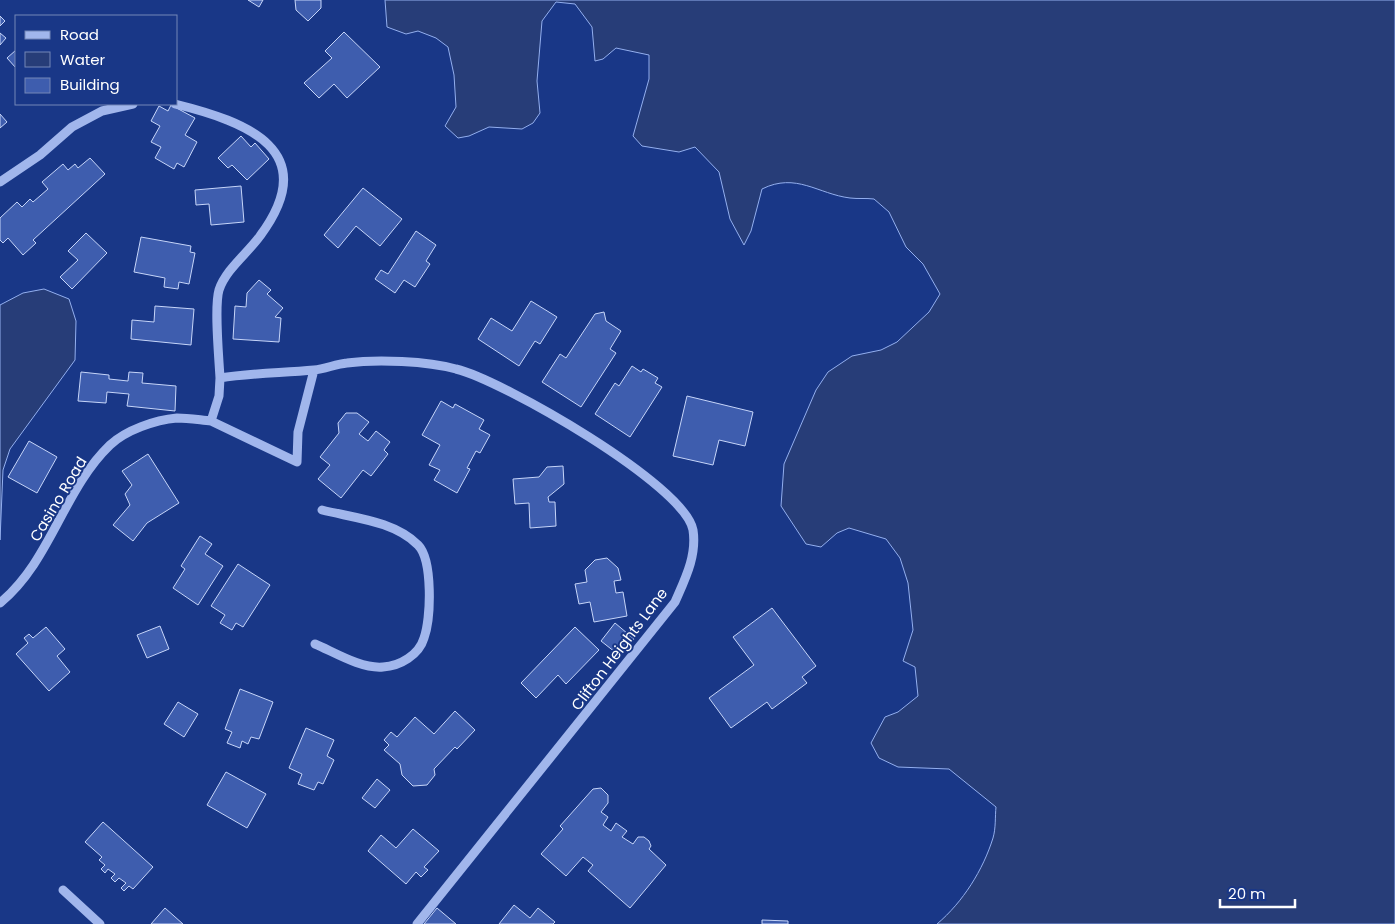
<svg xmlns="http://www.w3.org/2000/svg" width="1395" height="924" viewBox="0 0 1395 924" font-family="Poppins,sans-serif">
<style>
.water{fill:#273d78;stroke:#93afef}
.building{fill:#3e5dae;stroke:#c6d5f9}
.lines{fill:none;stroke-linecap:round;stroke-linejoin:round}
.minor{stroke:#a1b6ec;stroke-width:9}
.labels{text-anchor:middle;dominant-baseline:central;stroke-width:4;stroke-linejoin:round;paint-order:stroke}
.street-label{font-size:15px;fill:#fff;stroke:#193787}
</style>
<rect width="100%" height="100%" fill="#193787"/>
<!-- water -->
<path class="water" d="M385,0H1395V924H937C963,902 983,870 993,838C996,828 995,816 996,807L949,769L898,767L879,758L871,743L885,717L898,712L918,696L915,667L903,661L913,630L908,583L900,558L886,539L849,528L837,533L821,547L806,544L781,506L784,464L816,390L828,372L852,356L881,350L897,342L929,312L940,294L923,264L906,247L889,212L874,199C866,198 858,199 850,198C818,194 796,172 762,189L751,231L744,245L730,219L719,172L695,147L679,152L642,146L633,136L649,79V55L616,48L603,59L595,61L592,27L575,4L556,2L542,21L537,81L540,113L533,123L522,129L489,127L469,136L458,138L445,126L456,107L454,75L448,47L436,38L418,31L406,34L387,27Z
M44,289L69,299L76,321L75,360L10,449L3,470L0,540V305L23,293Z"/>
<!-- building -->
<path class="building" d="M248,0H263L259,7Z
M295,0H321V8L308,21L296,10Z
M0,16L5,21L0,26Z
M344,32L380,67L347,98L334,84L319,98L304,83L332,58L325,51Z
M0,33L6,38L0,45Z
M16,50V68L7,58Z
M171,105L195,118L185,135L197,142L184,167L177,163L174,169L155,158L161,147L151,142L160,126L151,121L159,106L168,111Z
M0,114L7,122L0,128Z
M241,136L251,147L255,143L269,159L247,180L232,165L228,168L218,158Z
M90,158L105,174L33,240L36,243L23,255L8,238L3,243L0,240V218L17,202L22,207L30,199L33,202L48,189L42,182L63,164L68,170L75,164L78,168Z
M241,186L244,222L211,225L209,204L196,205L195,190Z
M363,188L402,219L380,246L356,226L338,248L324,235Z
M416,231L436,245L426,261L430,264L415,287L404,280L395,293L375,279L381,270L388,274Z
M86,233L107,253L72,289L60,277L78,260L68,251Z
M141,237L191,246L190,252L195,253L189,284L179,282L178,289L164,287L165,278L134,272Z
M259,280L271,290L267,294L283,308L275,317L281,318L279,342L233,339L235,306L246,307L247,293Z
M531,301L557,317L540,344L535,341L519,366L478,339L491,318L512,331Z
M155,306L194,309L191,345L131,339L132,320L154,322Z
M604,312L606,321L621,331L610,349L616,353L581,407L542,382L560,354L566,358L595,314Z
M632,366L641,372L643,369L658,378L655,383L662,387L630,437L595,414L615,383L619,386Z
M81,372L109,375V379L128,381L129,372L143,373L142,383L176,386L175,411L127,406L129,394L107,392L106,403L78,401Z
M687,396L753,412L745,446L719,440L713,465L673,456Z
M441,401L453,408L455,404L484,420L479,429L490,435L480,453L476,451L467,468L470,469L457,493L434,480L440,470L429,465L440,445L422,435Z
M346,413H357L369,422L359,434L368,441L376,431L390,442L384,450L388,454L371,476L363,470L341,498L318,479L330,465L320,457L339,433L338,423Z
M29,441L57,457L37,493L8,477Z
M148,454L179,503L147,523L133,541L113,525L130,505L125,494L132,485L122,471Z
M563,466L564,484L548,497L549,502H555L556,526L530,528L529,503L515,504L513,479L539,477L547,467Z
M200,536L212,544L205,554L223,566L198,605L173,588L185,569L181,566Z
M607,558L618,568L621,580L614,581L616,593L623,592L627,616L594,622L590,602L579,604L575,584L587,582L585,570L595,560Z
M238,564L270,585L243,627L236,623L232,630L220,623L225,615L211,606Z
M772,608L816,666L802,677L807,683L772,709L767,702L731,728L709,698L754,665L733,637Z
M615,623L634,639L620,656L601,641Z
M160,626L169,649L147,658L137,635Z
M46,627L65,649L57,656L70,672L49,691L16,654L28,643L24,638L29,634L33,638Z
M575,627L599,650L566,684L558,675L536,698L521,683Z
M240,689L273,702L259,739L251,737L248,744L242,741L240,748L227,743L232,732L225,729Z
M178,702L198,714L184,737L164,724Z
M455,711L475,730L457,749L455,747L434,769L435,775L427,785L413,786L402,775L400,764L384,750L389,745L384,740L391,732L397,737L415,717L434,734Z
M306,728L334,740L327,756L334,760L323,784L318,782L314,790L298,784L302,774L289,768Z
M226,772L266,794L247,828L207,805Z
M377,779L390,790L375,808L362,798Z
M601,788L608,795V803L601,812L608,817L603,825L611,831L616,823L627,831L622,837L633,844L638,837H644L649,841L651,846L649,849L666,865L630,908L588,871L593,865L583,857L566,876L541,854L563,829L560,826L593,789Z
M103,822L153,867L133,889L129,886L124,891L121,888L126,883L119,878L115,882L111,878L115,874L108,869L105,873L101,869L105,865L99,860L102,857L85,842Z
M413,829L439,851L424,867L428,870L421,877L416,872L406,884L368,851L381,835L396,848Z
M514,905L530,918L538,908L555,922L553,924H499Z
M165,908L183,924H151Z
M437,908L456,924H424Z
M762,920L788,921V924H762Z"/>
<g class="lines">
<!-- minor -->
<path class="minor" d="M175,104C248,122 323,151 260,236C248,253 226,269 219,290C214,307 219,358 220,378
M0,182L40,155L72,127L102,111L133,104
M314,370L298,432L297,462L211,421L219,396L220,378C251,373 282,373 314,370C325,369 336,364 347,363C377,359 427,361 456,369C502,380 685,485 693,530C697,556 685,579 675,602L417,924
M0,603C51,561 63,490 110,445C126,430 155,420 177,418C188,418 200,420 211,421
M315,644C334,652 361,669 383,667C400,666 419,655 424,638C431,619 433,560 418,545C394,521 354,518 322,510
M63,890L100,924"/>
</g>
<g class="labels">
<!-- street labels -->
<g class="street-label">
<text transform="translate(58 499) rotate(-59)">Casino Road</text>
<text transform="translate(619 649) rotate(-53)">Clifton Heights Lane</text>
</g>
</g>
<!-- legend -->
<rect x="15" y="15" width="162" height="90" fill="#193787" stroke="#7587b7"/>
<rect x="25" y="31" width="25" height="8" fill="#a1b6ec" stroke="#7587b7"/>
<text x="60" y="40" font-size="15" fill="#ffffff">Road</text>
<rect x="25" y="52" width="25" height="15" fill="#273d78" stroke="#7587b7"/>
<text x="60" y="65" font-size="15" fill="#ffffff">Water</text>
<rect x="25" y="78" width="25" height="15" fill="#3e5dae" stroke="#7587b7"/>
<text x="60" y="90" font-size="15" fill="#ffffff">Building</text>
<!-- scale -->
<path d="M1220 899v8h75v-8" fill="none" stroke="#ffffff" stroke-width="2.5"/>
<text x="1228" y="899" font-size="15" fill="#ffffff" stroke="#193787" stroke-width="4" paint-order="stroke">20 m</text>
</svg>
